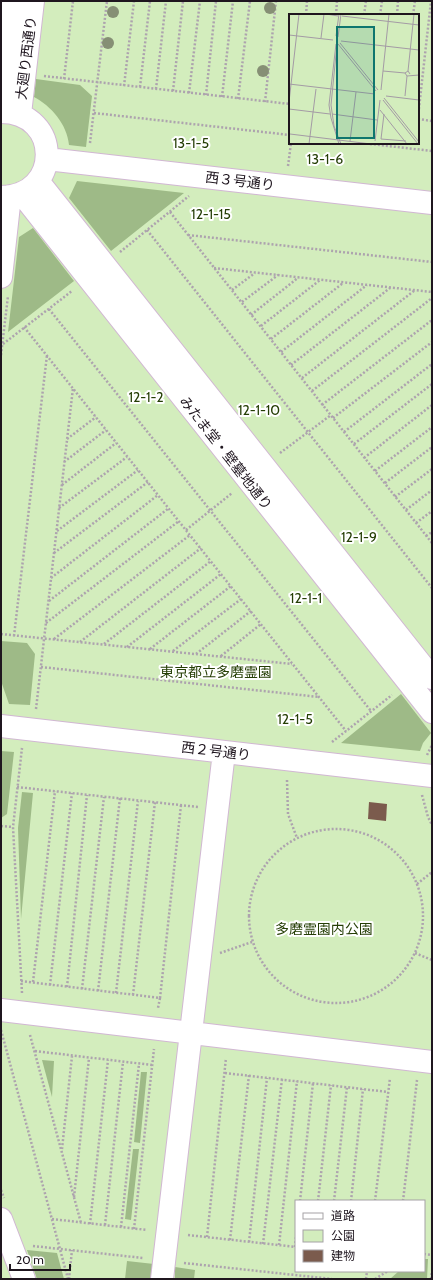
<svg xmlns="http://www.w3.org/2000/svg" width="433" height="1280" viewBox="0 0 433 1280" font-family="Cabin,'Noto Sans JP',sans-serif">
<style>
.green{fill:#d3edbd;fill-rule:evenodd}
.forest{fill:#9eba87}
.building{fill:#7b5b4d}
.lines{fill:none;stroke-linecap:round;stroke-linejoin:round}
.minor-casing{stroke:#d1b7d3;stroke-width:24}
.path{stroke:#ada3ae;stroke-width:2.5;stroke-dasharray:2 2;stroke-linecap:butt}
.minor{stroke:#fff;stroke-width:22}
.tree{fill:#868f75}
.labels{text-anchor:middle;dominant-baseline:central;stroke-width:4;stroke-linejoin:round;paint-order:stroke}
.street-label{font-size:14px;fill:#1f161f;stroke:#fff}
.park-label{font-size:14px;fill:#253e05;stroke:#fff}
.inset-road{fill:none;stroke:#a49ba5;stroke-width:1}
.view{fill:#0f766e;fill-opacity:0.15;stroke:#0f766e;stroke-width:2}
.inset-edge{fill:none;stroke:#1f161f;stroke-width:2}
</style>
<rect width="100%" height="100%" fill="#fdf3fe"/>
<!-- green -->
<path class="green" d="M1,1H432V1279H1ZM290,15H418V143H290ZM296,1201H424V1271H296Z"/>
<!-- forest -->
<path class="forest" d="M36,79L80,85L92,96L86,147L69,145C67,124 51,106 34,97Z
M77,181L184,193L111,251L69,198Z
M33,228L74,281L8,332L19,237Z
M1,641L27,643L35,654L30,705L9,704L1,681Z
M401,694L431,733L423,743L420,751L341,743Z
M1,751L14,752L7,814L1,818Z
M22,792L33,793L21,919L18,828Z
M42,1060L54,1061L52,1097Z
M141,1072H147L140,1143L134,1142Z
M133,1149H139L131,1220L125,1219Z
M27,1250L57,1253L64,1279H37Z
M424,1259H428L427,1279H390L399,1271H424Z
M127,1261L154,1264L153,1279H125Z
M175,1267L195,1270L194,1279H175Z"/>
<!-- building -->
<path class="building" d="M369,802L387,804L386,821L368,819Z"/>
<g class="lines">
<defs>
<path id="minor" d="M1,96L12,1
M1,112C62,112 62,197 1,197
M20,114L33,1
M47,159L432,203
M38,181L432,678
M21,193L432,712
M1,277L10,196
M1,726L432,776
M1,1010L432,1062
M1,1219L24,1279
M162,1279L224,752"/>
</defs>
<!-- minor casing -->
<use href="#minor" class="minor-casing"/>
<!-- path -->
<path class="path" d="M306,15L307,1
M336,15L337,1
M364,15L366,1
M380,15L382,1
M397,15L398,1
M413,15L415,1
M44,76L290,104
M64,79L73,1
M124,86L134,1
M140,87L150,1
M156,89L166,1
M173,91L183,1
M189,93L200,1
M206,95L216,1
M222,97L233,1
M238,99L250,1
M265,102L276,1
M94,113L290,135
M418,117L431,1
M418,119L432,121
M90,143L107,1
M362,143L432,151
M288,166L291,143
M170,212L432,543
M147,230L432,588
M188,235L432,262
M120,252L189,196
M214,268L432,292
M232,290L255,273
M242,302L278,275
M49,309L371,711
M251,315L299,277
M261,326L320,280
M24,327L346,731
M271,339L343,283
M3,344L72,291
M281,352L367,285
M1,355L8,296
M291,365L390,288
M302,378L415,290
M312,391L432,298
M322,405L432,320
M333,418L432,342
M344,432L432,364
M67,439L96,417
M354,444L432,384
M280,453L331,415
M364,458L432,405
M64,462L106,430
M375,471L432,427
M385,483L432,447
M62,485L116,443
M395,497L432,469
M59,508L127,457
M406,510L432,490
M416,523L432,511
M186,530L232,493
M57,531L138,470
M426,536L432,532
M54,553L148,482
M51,578L158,495
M49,601L169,508
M46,623L179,521
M1,634L292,664
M14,636L47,355
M54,639L190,535
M80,642L201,548
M104,644L211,561
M127,647L221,574
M150,649L231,586
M173,651L241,599
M196,654L251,611
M221,656L261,624
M41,667L319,697
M36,709L73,388
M332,742L392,695
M427,755L432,745
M287,780L288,814L297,838
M17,787L198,807
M422,795L428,817L432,825
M1,826L13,827
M249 916a87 87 0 1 1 174 0a87 87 0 1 1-174 0Z
M417,884L432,872
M220,953L252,942
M415,953L432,960
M21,981L160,998L158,1008
M33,982L55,791
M50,985L72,793
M67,987L87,795
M82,989L104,797
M98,991L120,798
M22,993L13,827L22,748
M116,993L138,801
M133,995L155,802
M160,998L181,805
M1,1030L68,1279
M30,1035L81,1223
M35,1051L152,1065
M225,1073L388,1092
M62,1149L72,1056
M1,1190L4,1198
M74,1197L89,1058
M300,1201L313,1083
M318,1201L331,1085
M334,1201L347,1087
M351,1201L363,1089
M375,1201L390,1078
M403,1201L417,1080
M52,1219L147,1230
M90,1224L108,1060
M105,1225L123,1062
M121,1227L139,1064
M134,1229L154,1049
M188,1235L296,1247
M207,1237L226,1058
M230,1240L249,1075
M249,1242L267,1078
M263,1244L282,1079
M279,1245L297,1081
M33,1246L143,1258
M295,1247L296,1237
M424,1254L432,1255
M184,1263L332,1279
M69,1279L72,1250
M366,1279L367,1271
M375,1279L388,1271
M431,1279L432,1271"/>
<!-- minor -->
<use href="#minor" class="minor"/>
</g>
<!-- trees -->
<g class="tree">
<circle cx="270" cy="8" r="6"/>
<circle cx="113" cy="12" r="6"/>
<circle cx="108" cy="43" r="6"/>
<circle cx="263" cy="71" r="6"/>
</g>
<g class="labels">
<!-- street labels -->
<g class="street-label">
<text transform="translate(26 58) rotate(-83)">大廻り西通り</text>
<text transform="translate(240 181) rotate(7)">西３号通り</text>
<text transform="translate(226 453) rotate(52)">みたま堂・壁墓地通り</text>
<text transform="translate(216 751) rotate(7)">西２号通り</text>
</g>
<!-- park labels -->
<g class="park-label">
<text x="191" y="143">13-1-5</text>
<text x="325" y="159">13-1-6</text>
<text x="211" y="214">12-1-15</text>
<text x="146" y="397">12-1-2</text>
<text x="259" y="410">12-1-10</text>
<text x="359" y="537">12-1-9</text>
<text x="306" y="598">12-1-1</text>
<text x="216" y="672">東京都立多磨霊園</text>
<text x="295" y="719">12-1-5</text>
<text x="324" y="929">多磨霊園内公園</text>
</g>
</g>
<!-- overview -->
<g transform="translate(289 14)">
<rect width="130" height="130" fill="#fdf3fe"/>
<path d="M0,0H130V130H0Z" fill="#d3edbd"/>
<path class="inset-road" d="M37,0L49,2M53,2L130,11M0,21L44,26M47,22L50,0M49,23L52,0M32,24L35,0M52,27L130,36M51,29L89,76M47,30L40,91L42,104L50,130M48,30L42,91L45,112L52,130M49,30L87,77M94,57L116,59M119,57L125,0M121,60L119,57L116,59L118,62L130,61M0,70L86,80M92,76L100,0M97,82L130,86M116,82L118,62M95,84L130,128M94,86L129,130M0,88L10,0M0,95L41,100M91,96L118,130M43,100L88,106M95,100L92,125L117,127M1,120L82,130M61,127L67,78M86,127L91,86M20,130L27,75"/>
<path class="view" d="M48,13H85V124H48Z"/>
<rect width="130" height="130" class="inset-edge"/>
</g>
<!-- border -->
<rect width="433" height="1280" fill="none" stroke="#1f161f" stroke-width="4"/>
<!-- legend -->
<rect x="295" y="1200" width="130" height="72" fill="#ffffff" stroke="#a5a2a5"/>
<rect x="303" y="1213" width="20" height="6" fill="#ffffff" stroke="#a5a2a5"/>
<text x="331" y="1220" font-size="12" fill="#1f161f">道路</text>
<rect x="303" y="1230" width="20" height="12" fill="#d3edbd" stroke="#a5a2a5"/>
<text x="331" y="1240" font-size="12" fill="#1f161f">公園</text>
<rect x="303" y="1250" width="20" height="12" fill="#7b5b4d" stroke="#a5a2a5"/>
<text x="331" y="1260" font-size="12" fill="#1f161f">建物</text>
<!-- scale -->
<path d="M10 1264v6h60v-6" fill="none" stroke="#1f161f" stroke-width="2"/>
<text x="16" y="1264" font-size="12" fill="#1f161f" stroke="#ffffff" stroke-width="3" paint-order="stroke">20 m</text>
</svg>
